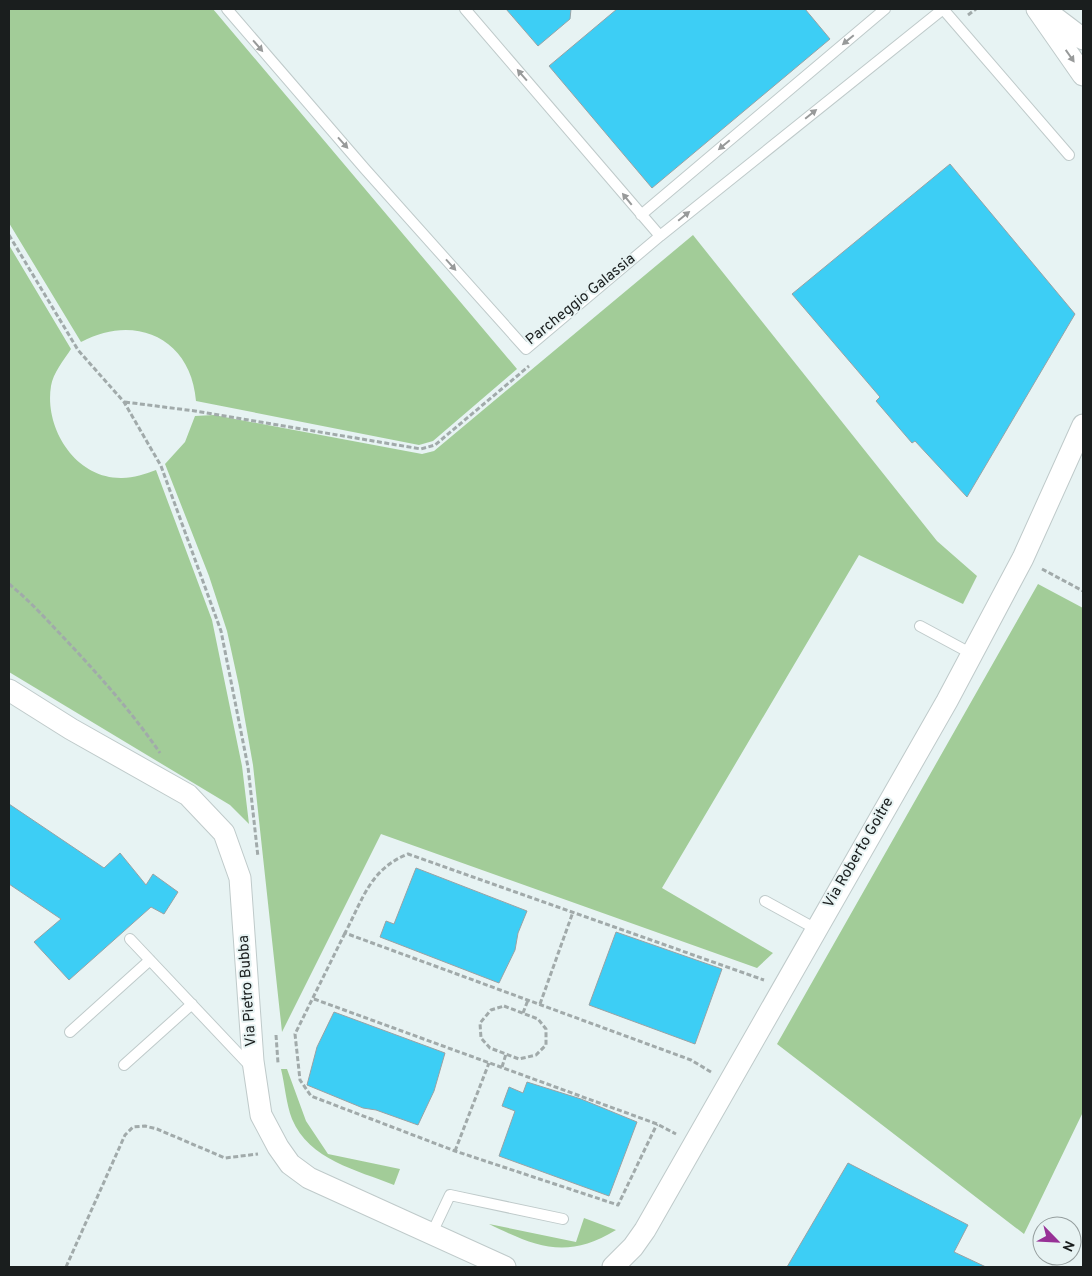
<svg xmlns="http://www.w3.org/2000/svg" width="1092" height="1276" viewBox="0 0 1092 1276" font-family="Overpass,sans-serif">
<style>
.green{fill:#a2cc98}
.building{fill:#3dcef5;stroke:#98a2a5}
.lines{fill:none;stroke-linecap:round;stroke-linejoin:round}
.lane-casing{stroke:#bfcaca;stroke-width:12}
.street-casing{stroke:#bfcaca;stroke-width:23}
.path{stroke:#a1aaaa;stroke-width:3;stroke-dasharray:5 2.5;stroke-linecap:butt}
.lane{stroke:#fff;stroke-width:10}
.street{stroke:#fff;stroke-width:21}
.oneway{fill:#989a9a}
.labels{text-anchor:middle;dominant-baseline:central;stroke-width:4;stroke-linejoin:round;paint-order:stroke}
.street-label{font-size:15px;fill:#1a1e1e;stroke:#e7f3f3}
</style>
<rect width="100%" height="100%" fill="#e7f3f3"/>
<!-- green -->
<path class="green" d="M9,9H213L517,369L433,441L419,445L196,401C191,338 135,313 81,342L9,223Z
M693,235L937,541L977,576L963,604L859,555L662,888L773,953L757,968L381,834L282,1032L253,765L239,686L227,631L209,576L165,464L185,442L195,416L214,415L422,454L434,451Z
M9,245L71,349C64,360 53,373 51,386C44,429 76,479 122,478C134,478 145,474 156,470L212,620L242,766L249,824L230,805L9,672Z
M1038,584L1083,608V1112L1024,1234L777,1044Z
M281,1069H287L306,1121L328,1154L400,1169L394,1185C357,1170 309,1160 292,1119C286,1104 285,1085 281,1069Z
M584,1218L616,1230C567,1260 536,1247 489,1224L576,1242Z"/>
<!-- building -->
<path class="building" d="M506,9H571L570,19L538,46Z
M617,9H805L830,39L652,188L549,66Z
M950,164L1075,314L967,497L915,441L912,443L876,401L880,397L792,294Z
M9,804L104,868L120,853L146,885L153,874L178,892L164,914L151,907L69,980L34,942L61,919L9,884Z
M416,868L527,911L518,933L515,950L499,983L380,937L386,921L394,924Z
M616,932L722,969L695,1044L589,1005Z
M334,1012L445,1053L434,1091L418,1125L376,1110L363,1108L307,1085L317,1047Z
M527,1082L581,1099L637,1122L609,1196L499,1156L515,1111L502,1106L509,1087L523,1093Z
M848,1163L968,1225L954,1252L986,1267H787Z"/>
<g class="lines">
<defs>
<path id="lane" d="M227,9L365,169L526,349L660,236L943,9
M465,9L660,236
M943,9L1069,155
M641,215L885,9
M920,626L972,654
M765,901L816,929
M130,939L250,1066
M70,1032L150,960
M124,1065L192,1004
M431,1235L450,1195L563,1219"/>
<path id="street" d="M1037,9L1083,75
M1046,11L1083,39
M9,690L71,729L188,795L224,833L240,878L253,1061L261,1115L278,1147L290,1164L309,1178L505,1267
M613,1267L633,1247L645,1230L947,701L1023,558L1083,425"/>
</defs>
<!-- lane casing -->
<use href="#lane" class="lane-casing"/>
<!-- street casing -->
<use href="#street" class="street-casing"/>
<!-- path -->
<path class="path" d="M968,15L976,9
M9,235L78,350L124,402L161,466L221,631L248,767L258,857
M125,402L195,411L421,449L435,445L529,366
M1042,569L1083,591
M9,584C29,600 46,619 64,638C98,674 132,712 160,753
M345,933L295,1034L300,1080L311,1096L455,1151L618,1205L657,1124
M314,999L657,1124L676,1134
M540,1004L573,912
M504,1006L538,1019L546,1029V1045L536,1055L519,1059L490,1048L481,1038L480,1023L491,1010Z
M523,1013L528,1000
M276,1035L278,1063
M502,1067L506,1054
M711,1072L691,1060L345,933C363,899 370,869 408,854L764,980
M455,1151L489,1063
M66,1267L125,1135L133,1127L145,1126L157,1129L225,1158L258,1154"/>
<!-- lane -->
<use href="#lane" class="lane"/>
<!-- street -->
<use href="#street" class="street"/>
</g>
<!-- one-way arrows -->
<defs><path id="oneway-solid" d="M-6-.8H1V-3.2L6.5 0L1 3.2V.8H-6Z" transform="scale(1.25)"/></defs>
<g class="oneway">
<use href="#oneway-solid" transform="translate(848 40) rotate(140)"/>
<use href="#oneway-solid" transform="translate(258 46) rotate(49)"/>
<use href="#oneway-solid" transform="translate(1070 56) rotate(55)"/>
<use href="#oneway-solid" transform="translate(522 75) rotate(-131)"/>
<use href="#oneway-solid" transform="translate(811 114) rotate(-39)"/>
<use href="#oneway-solid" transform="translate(343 143) rotate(48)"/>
<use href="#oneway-solid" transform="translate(724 145) rotate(140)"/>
<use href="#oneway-solid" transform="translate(627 199) rotate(-129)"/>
<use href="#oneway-solid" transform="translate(684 216) rotate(-39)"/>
<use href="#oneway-solid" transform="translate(451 265) rotate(48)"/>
</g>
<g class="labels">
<!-- street labels -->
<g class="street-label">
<text transform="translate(581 300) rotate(-39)">Parcheggio Galassia</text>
<text transform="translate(859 853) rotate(-60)">Via Roberto Goitre</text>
<text transform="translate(248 991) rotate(-94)">Via Pietro Bubba</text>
</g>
</g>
<!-- border -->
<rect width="1092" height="1276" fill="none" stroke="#1a1e1e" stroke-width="20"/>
<!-- north arrow -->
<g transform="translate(1057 1241) rotate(114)"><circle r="24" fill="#e7f3f3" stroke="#959e9e"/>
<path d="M0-4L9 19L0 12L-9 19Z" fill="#973196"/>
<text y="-8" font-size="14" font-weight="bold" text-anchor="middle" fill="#1a1e1e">N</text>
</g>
</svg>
